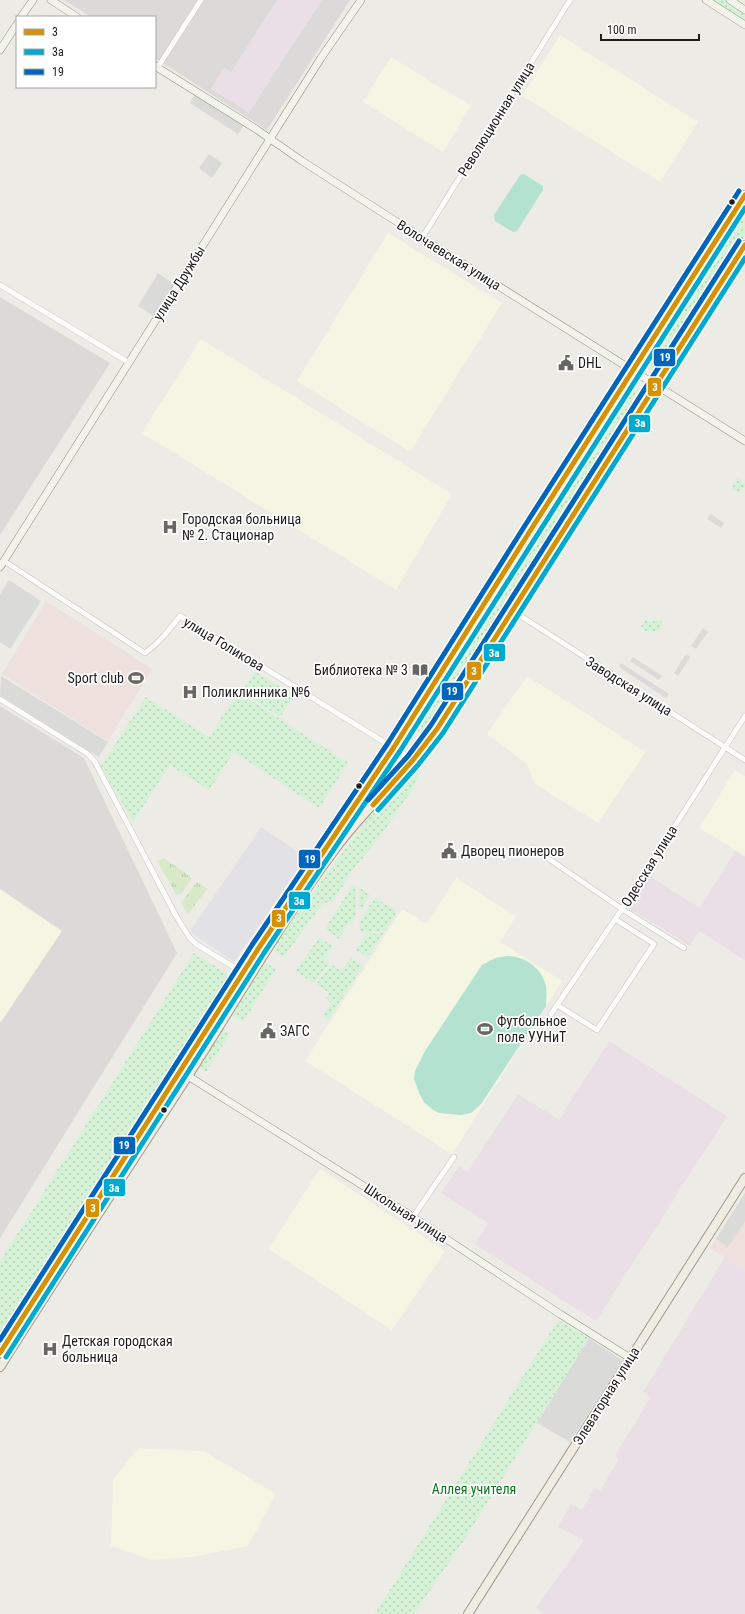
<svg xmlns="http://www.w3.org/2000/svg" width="745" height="1614" viewBox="0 0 745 1614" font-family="'Roboto Condensed',sans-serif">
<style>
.residential{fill:#dbdad8}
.commercial{fill:#eee0dc}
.industrial{fill:#e9dfe4}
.education{fill:#f4f5e2}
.religious{fill:#dadad8}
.grass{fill:url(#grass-tufts)}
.park{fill:url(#park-dots)}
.pitch{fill:#b3e2d1}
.plaza{fill:#e2e1e5}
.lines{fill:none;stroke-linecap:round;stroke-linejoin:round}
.street-casing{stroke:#c5c4c2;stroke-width:6}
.secondary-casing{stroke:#92957f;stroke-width:8}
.primary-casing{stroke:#a19a84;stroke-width:10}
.street{stroke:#fcfcfb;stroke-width:5}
.secondary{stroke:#f2f3ea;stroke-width:7}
.primary{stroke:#f0ece4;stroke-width:8}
.bus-1-casing{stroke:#fff;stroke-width:8}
.bus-2-casing{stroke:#fff;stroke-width:8}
.bus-3-casing{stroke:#fff;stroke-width:8}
.bus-1{stroke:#d69204;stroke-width:5}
.bus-2{stroke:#00a9ce;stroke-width:5}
.bus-3{stroke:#0065bd;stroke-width:5}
.bus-dot{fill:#1e1e1e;stroke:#fff;stroke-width:1.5}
.labels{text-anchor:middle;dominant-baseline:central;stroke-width:3.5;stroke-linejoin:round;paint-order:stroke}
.street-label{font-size:14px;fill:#1e1e1e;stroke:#fff}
.poi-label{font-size:14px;fill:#1e1e1e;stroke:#fff;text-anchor:start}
.park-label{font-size:14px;fill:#107820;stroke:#fff}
.line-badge{stroke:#fff;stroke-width:1.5}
.badge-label{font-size:11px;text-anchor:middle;font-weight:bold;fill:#fff}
</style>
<defs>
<pattern id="grass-tufts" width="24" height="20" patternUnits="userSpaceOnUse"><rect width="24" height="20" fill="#d7e9c6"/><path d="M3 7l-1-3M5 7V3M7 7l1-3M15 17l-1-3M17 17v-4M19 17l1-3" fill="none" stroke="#b8c7aa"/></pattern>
<pattern id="park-dots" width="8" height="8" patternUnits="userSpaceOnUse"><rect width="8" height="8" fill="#d5f2d7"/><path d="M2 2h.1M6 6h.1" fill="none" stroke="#b6cfb8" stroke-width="1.8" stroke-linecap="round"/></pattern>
</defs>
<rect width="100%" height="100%" fill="#ecebe6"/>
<!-- residential -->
<path class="residential" d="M64,0H350L267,130L155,58V17H91Z
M0,297L110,363L0,535Z
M0,706L84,758L177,953L0,1238Z"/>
<!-- commercial -->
<path class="commercial" d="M46,601L152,669L108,741L2,674Z
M745,1193V1270L710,1248Z"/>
<!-- industrial -->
<path class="industrial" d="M277,0H322L249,113L211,89L224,68L231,72Z
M735,851L745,857V960L699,931L690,946L629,908L649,876L700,908Z
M609,1041L727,1116L596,1321L475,1244L488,1223L441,1193L459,1166L468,1172L518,1094L559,1120Z
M725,1257L745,1270V1614H543L536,1608L584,1540L558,1527L571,1504L582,1510L595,1488L600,1491L619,1459L615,1456L650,1398L643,1392Z"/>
<!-- education -->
<path class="education" d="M560,35L698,122L660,182L522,96Z
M391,57L471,106L443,152L363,102Z
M388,233L502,303L410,452L297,381Z
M201,339L452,494L396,590L142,433Z
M527,676L646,752L598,823L535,784L527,764L487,734Z
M735,770L745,776V856L699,828Z
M456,878L516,916L500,942L562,981L452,1154L305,1061L402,909L426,924Z
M0,889L62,931L1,1022L0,1021Z
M320,1169L445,1251L392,1330L268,1249Z
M138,1448L204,1451L276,1494L248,1546L193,1557L152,1560L111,1546L113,1480Z"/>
<!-- religious -->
<path class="religious" d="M195,94L245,124L238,134L190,103Z
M209,154L222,163L212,178L199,168Z
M158,273L174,284L154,316L138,306Z
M711,514L724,523L721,528L707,519Z
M9,580L41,601L10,649L0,642V594Z
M703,628L708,632L696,649L691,646Z
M686,654L690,657L678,676L674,673Z
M633,657L662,676L659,680L630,661Z
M621,663L669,694L666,698L619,667Z
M1,676L108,742L99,757L0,695Z
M745,1193V1221L728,1247L716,1239Z
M589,1338L623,1361L570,1442L537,1423Z"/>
<!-- grass -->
<path class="grass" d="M362,782L365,784L262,933L259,930Z
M164,858L192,878L181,894H176L157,861Z
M197,882L207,889L188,914L181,903Z
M257,935L260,937L243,962L240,960Z"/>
<!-- park -->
<path class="park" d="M707,0H730L745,9V24Z
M745,205V235L660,369L655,370L648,368L645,359Z
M627,384L644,395L431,727L422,735L413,729L415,719Z
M738,478L745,483V486L740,493L732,488Z
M646,620L650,621L661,620L663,626L658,631H644L641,626Z
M255,671L294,696L280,717L242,692Z
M238,692L348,763L319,808L234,752L209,790L170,765L133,822L101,766L146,697L209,737Z
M424,752L415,785L380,837L353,869L333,901L323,903L284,956L271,949L380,802Z
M356,885V915L351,925L348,923L339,939L325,929L352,886Z
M359,887L370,895L359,912Z
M375,898L395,910V915L386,930L365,933L360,930L359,922Z
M384,932L368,957L356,950L365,935Z
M319,938L333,946L324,960L329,963L314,983L295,971Z
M194,953L237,980L0,1345V1262Z
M351,958L363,966L328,1020L323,1015L331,1003L326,998L329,993L316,984L331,964L341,971Z
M263,961L276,969L243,1022L229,1014Z
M219,1027L230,1034L206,1072L196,1065Z
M558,1320L589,1338L466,1537L414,1614H375Z"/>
<!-- pitch -->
<path class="pitch" d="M524,174L543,186V190L517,231L513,232L495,221L494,215L520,175Z
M507,956C525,956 543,969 546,987C547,993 546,1000 546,1006L481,1104L471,1113L461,1115L439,1113L433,1110L424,1102L420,1095L414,1079L415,1071L425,1051L482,965L495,958Z"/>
<!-- plaza -->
<path class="plaza" d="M261,827L306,857L234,962L190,932Z"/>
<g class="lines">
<defs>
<path id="street" d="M158,67L201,0
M422,238L570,0
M0,285L128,362
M4,561L145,653C159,643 169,630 180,616L413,760
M513,611L745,760
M0,699L88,754L95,762L175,914L189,937L196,944L250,977
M533,848L622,909L684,948
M557,1005L597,1030L654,944L615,919
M551,1014L622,909L745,716
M413,1217L454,1157"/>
<path id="secondary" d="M51,0L77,17
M706,0L745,25
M730,0L745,10
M21,17L33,0
M0,50L17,24
M155,66L256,129L302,161L422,238L745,441
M0,567L321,58L361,0
M180,1071L413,1217L560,1314L630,1358"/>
<path id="primary" d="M0,1353L258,949L394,747L530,531L745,195
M0,1367C62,1269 125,1173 188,1076C237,1000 282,920 336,848C367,806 408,772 437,729L745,245
M468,1614L745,1178"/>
</defs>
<!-- street casing -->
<use href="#street" class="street-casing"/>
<!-- secondary casing -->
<use href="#secondary" class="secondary-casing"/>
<!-- primary casing -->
<use href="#primary" class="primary-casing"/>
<!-- street -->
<use href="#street" class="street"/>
<!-- secondary -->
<use href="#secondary" class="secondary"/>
<!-- primary -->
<use href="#primary" class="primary"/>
<defs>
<path id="bus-1" d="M373,805L413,760L437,729L745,245
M0,1353L258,949L394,747L530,531L745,195"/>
<path id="bus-2" d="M378,810L418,765L443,733L745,258
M6,1357L264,953L400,751L745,208"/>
<path id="bus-3" d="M368,800L408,756L431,725L739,241
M0,1340L252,945L388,743L524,527L739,191"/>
</defs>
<!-- bus-1 casing -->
<use href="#bus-1" class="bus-1-casing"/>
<!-- bus-2 casing -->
<use href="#bus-2" class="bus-2-casing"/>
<!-- bus-3 casing -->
<use href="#bus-3" class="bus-3-casing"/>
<!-- bus-1 -->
<use href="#bus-1" class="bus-1"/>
<!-- bus-2 -->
<use href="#bus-2" class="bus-2"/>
<!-- bus-3 -->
<use href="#bus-3" class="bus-3"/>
</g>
<!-- icons -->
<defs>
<symbol id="civic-bare" viewBox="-9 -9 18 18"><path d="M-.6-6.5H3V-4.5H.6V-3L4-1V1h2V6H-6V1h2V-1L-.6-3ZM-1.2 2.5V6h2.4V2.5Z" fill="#666664" stroke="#fff" stroke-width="2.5" paint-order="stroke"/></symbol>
<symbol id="hospital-bare" viewBox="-9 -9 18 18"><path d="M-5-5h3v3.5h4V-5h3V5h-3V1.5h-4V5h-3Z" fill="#666664" stroke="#fff" stroke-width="2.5" paint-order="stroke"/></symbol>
<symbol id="library-bare" viewBox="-9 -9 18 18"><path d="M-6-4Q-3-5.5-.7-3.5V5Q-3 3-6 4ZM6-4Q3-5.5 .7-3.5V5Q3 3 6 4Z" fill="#666664" stroke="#fff" stroke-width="2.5" paint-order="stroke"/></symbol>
<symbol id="stadium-bare" viewBox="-9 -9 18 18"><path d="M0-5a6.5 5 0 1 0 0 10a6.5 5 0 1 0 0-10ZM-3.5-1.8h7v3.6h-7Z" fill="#666664" stroke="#fff" stroke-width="2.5" paint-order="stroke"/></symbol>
</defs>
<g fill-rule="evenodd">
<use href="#civic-bare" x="555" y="352" width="22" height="22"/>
<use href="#hospital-bare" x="159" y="516" width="22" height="22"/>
<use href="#library-bare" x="409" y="659" width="22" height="22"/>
<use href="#stadium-bare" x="125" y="667" width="22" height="22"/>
<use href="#hospital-bare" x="179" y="681" width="22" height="22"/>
<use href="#civic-bare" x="438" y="840" width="22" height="22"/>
<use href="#stadium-bare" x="474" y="1018" width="22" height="22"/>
<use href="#civic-bare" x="257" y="1020" width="22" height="22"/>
<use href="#hospital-bare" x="39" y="1338" width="22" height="22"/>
</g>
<!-- markers -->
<g class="bus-dot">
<circle cx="732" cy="202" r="3.5"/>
<circle cx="359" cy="786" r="3.5"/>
<circle cx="164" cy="1110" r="3.5"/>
</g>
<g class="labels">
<!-- street labels -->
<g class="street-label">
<text transform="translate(496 119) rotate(-58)">Революционная улица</text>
<text transform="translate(449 255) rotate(32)">Волочаевская улица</text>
<text transform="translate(179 283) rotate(-58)">улица Дружбы</text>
<text transform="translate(224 644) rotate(31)">улица Голикова</text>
<text transform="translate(629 686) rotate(32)">Заводская улица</text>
<text transform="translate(649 866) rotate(-58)">Одесская улица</text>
<text transform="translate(406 1213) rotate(33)">Школьная улица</text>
<text transform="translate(606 1396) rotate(-58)">Элеваторная улица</text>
</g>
<!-- poi labels -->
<g class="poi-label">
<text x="578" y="363">DHL</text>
<text x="182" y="519">Городская больница<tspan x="182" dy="16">№ 2. Стационар</tspan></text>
<text x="408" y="670" text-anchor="end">Библиотека № 3</text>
<text x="124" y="678" text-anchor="end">Sport club</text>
<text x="202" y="692">Поликлинника №6</text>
<text x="461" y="851">Дворец пионеров</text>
<text x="497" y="1021">Футбольное<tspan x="497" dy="16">поле УУНиТ</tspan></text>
<text x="280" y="1031">ЗАГС</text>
<text x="62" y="1341">Детская городская<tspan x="62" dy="16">больница</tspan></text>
</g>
<!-- park labels -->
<g class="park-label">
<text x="474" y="1489">Аллея учителя</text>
</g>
</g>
<g class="line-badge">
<rect x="653" y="348" width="23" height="19" rx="4" fill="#0065bd"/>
<rect x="647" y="377" width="15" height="20" rx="4" fill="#d69204"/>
<rect x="628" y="414" width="23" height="19" rx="4" fill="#00a9ce"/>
<rect x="483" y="643" width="23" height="19" rx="4" fill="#00a9ce"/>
<rect x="466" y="661" width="16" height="20" rx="4" fill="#d69204"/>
<rect x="441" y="682" width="23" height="19" rx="4" fill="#0065bd"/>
<rect x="298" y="849" width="23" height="20" rx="4" fill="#0065bd"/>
<rect x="288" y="891" width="23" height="19" rx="4" fill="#00a9ce"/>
<rect x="271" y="909" width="15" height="19" rx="4" fill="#d69204"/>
<rect x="113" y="1136" width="23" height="19" rx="4" fill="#0065bd"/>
<rect x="103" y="1178" width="23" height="19" rx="4" fill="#00a9ce"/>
<rect x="85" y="1198" width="15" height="20" rx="4" fill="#d69204"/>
</g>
<g class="badge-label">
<text x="665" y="361">19</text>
<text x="655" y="391">3</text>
<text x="640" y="427">3а</text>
<text x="494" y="657">3а</text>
<text x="474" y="675">3</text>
<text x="452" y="695">19</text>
<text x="310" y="863">19</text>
<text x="299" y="905">3а</text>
<text x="279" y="922">3</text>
<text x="124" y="1149">19</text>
<text x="114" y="1192">3а</text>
<text x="93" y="1212">3</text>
</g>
<!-- legend -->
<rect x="16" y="16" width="140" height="72" fill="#ffffff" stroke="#a5a5a5"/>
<rect x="24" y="29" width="20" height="6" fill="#d69204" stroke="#a5a5a5"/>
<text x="52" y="36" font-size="12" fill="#1e1e1e">3</text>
<rect x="24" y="49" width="20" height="6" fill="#00a9ce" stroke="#a5a5a5"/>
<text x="52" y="56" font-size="12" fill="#1e1e1e">3а</text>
<rect x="24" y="69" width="20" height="6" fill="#0065bd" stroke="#a5a5a5"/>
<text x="52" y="76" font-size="12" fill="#1e1e1e">19</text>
<!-- scale -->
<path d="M601 34v6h98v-6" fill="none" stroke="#1e1e1e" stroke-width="2"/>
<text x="607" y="34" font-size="12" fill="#1e1e1e" stroke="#ffffff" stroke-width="3" paint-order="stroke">100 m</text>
</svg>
